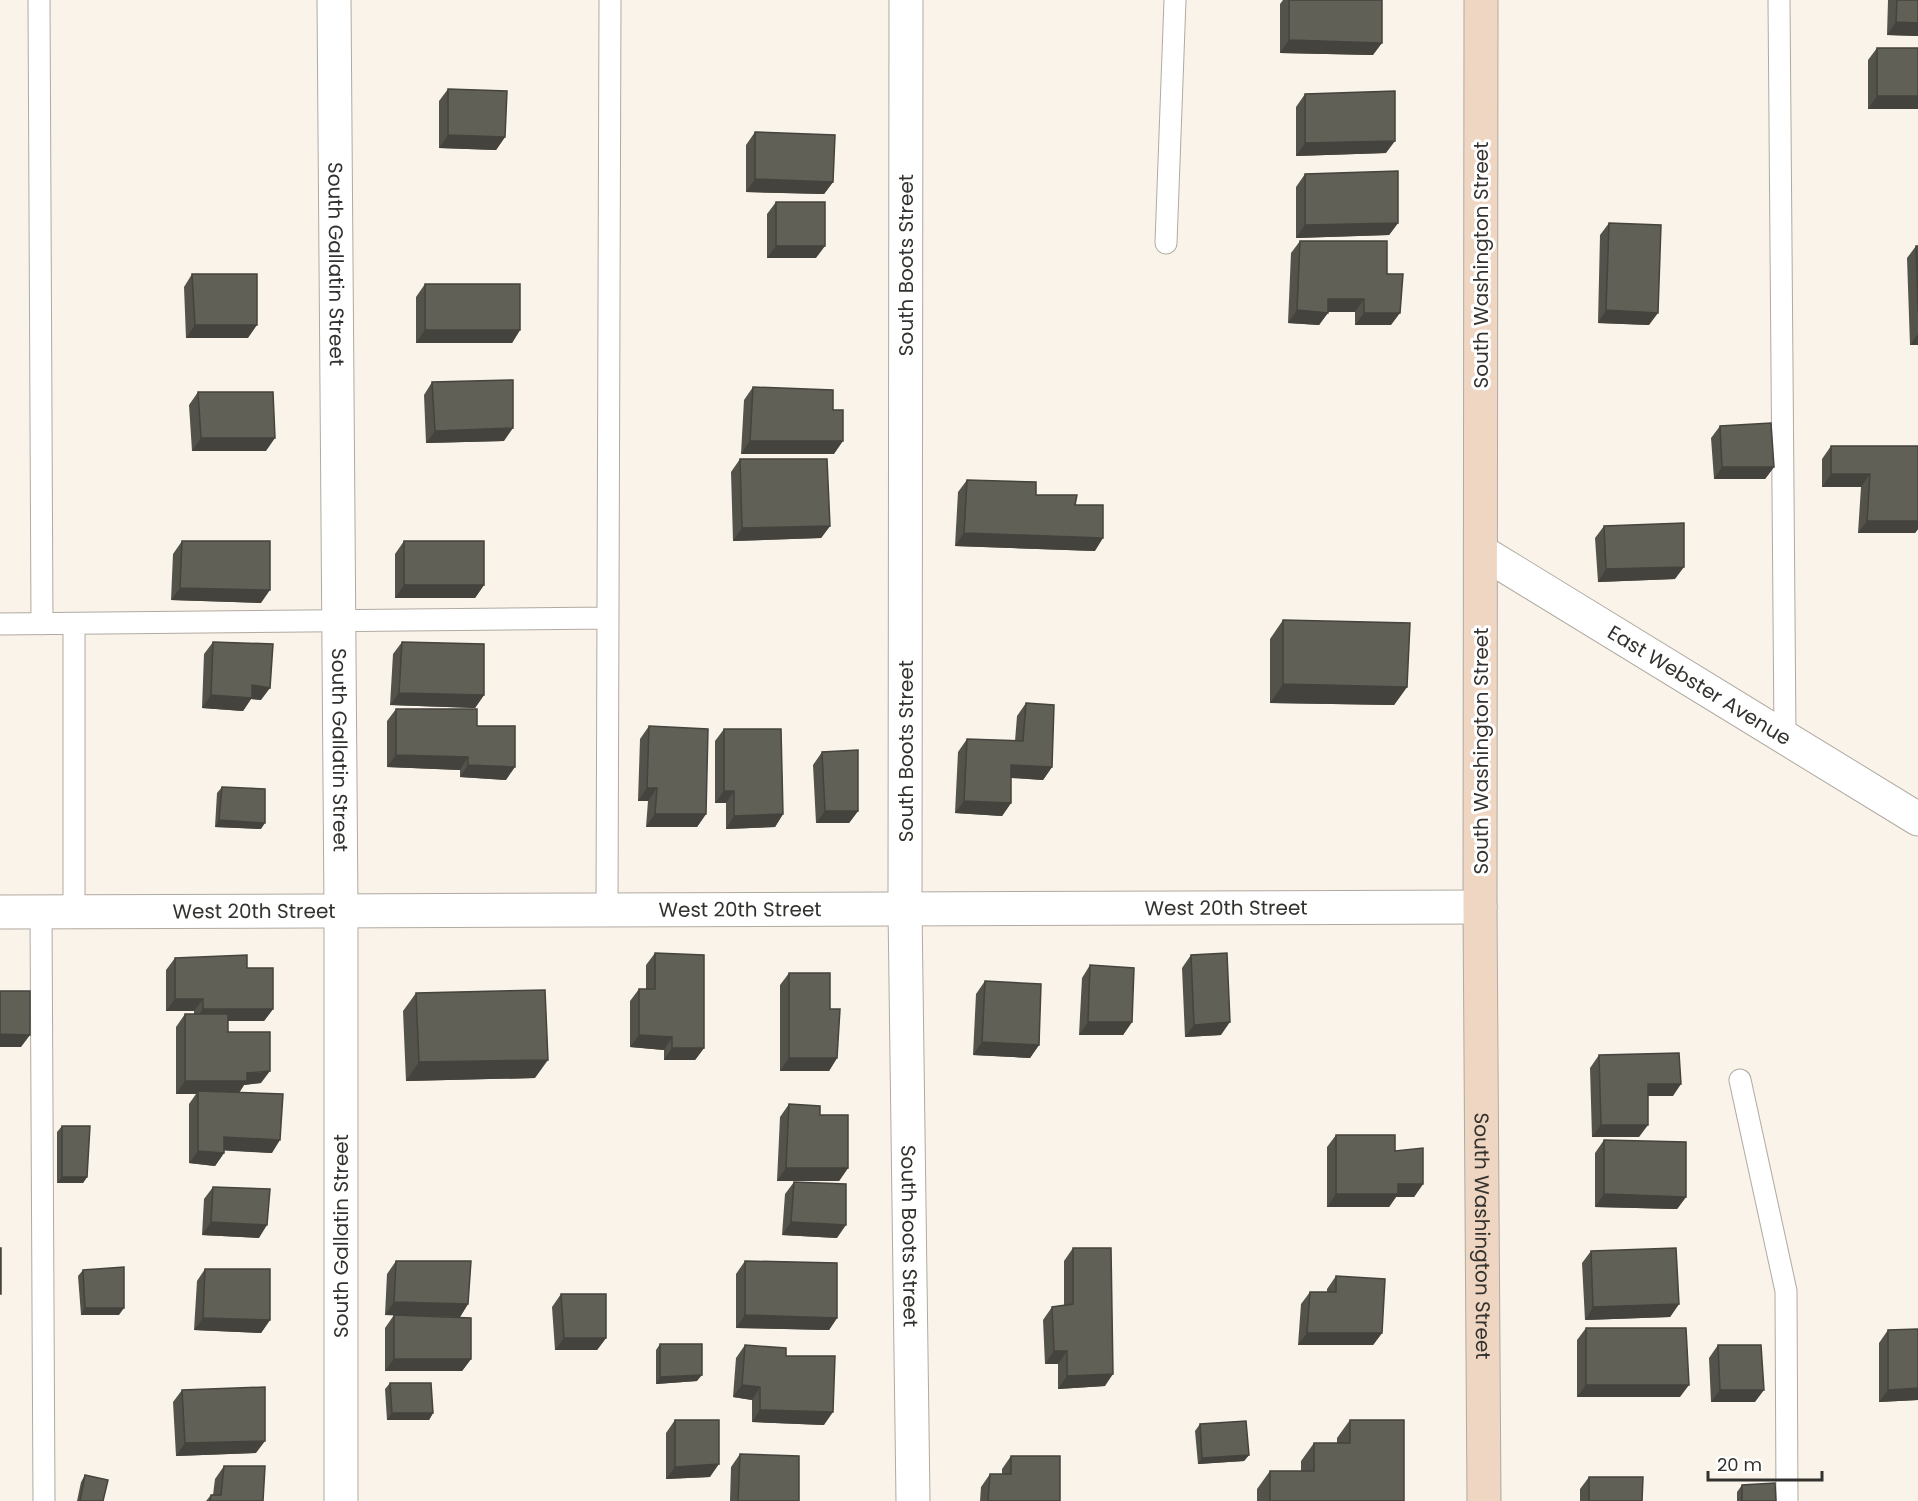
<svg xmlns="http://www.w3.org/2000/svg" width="1918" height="1501" viewBox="0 0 1918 1501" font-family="Poppins,sans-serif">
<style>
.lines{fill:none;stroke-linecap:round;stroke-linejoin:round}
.lane-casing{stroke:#b0aaa1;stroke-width:23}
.street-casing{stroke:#b0aaa1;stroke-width:35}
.secondary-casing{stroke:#b0aaa1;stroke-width:35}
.lane{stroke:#fff;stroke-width:21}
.street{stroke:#fff;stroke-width:33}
.secondary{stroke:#eed6c2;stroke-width:33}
.wall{fill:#53534b}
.shaded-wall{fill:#44433d}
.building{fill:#616057;stroke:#44433d;stroke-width:1.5}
.labels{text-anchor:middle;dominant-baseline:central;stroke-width:6;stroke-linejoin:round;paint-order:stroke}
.street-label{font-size:20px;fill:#34322e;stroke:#fff}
</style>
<rect width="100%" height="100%" fill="#f9f3ea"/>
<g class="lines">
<defs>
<path id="lane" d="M39,0L42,624
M1779,0L1785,736
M1166,243L1175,0
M0,624L608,618
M74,624V912
M607,910L610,0
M41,912L44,1501
M1740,1080L1786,1291L1787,1501"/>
<g id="street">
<path id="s1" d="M334,0L341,911V1501"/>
<path id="s2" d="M906,0L905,909L913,1501"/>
<path id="s3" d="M1482,552L1918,819"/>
<path id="s4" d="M0,912L1480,907"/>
</g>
<g id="secondary">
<path id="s5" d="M1481,0L1480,907L1484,1501"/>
</g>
</defs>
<!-- lane casing -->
<use href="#lane" class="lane-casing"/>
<!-- street casing -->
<use href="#street" class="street-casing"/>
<!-- secondary casing -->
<use href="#secondary" class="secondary-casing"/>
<!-- lane -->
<use href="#lane" class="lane"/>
<!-- street -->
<use href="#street" class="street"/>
<!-- secondary -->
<use href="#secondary" class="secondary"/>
</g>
<!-- wall -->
<path class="wall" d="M1283,0H1382L1373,55L1280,53V4Z
M1888,0H1918V36L1887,35Z
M1877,48L1918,109H1868V60Z
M448,89L505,137L496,150L439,148V101Z
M1305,94L1386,153L1296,156V107Z
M755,132L833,182L824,194L746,192V145Z
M1305,174L1398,223L1389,235L1296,238V187Z
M776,202L816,258H767V214Z
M1609,223L1649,325L1598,323L1600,235Z
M1300,241L1387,274L1391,325H1355V312H1328L1319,325L1288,323L1291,253Z
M1916,246H1918V345H1910L1907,258Z
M192,274L248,338H186L184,287Z
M425,284L520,330L512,343H416V297Z
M432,382L504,441L426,443L424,395Z
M753,387L834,454H741L744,400Z
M198,392L266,451H192L189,405Z
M1720,426L1774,467L1765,479H1714L1711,438Z
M1831,446H1918V529L1915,533H1858L1861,487H1822V459Z
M740,459L830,526L821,538L733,541L731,472Z
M967,480L1036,495L1075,505L1095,551L955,546L958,492Z
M1604,526L1675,579L1598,582L1595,538Z
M182,541L261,603L171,600L173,554Z
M404,541L484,585L475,598H395V554Z
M1283,620L1407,687L1394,705L1270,703V639Z
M213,642L261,700L251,699L243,711L202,708L204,654Z
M402,642L484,695L475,708L390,705L393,654Z
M1026,703L1052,767L1043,780L1011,778V803L1002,816L955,813L958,752L967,739L1015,741L1017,716Z
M396,709L477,726L506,780L460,777V770L387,767V721Z
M649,726L706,814L697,827H646L648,801H638L640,739Z
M724,729L783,814L775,827L726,829V803H715V741Z
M822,752L858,811L849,823H816L813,765Z
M222,787L261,829L215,827L217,793Z
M655,953L704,1048L695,1060H664V1050L630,1047V1001L639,989H646V965Z
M1191,955L1221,1035L1185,1037L1182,968Z
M175,958L247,968L273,1009L264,1021H228V1032L261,1083L244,1085L239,1093L272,1153L224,1150V1153L215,1166L189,1163V1104L196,1094H176V1027L185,1014H194V1011H166V970Z
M1090,965L1132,1022L1123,1035H1079L1082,978Z
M789,973L830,1009L837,1058L829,1071H780V985Z
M985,981L1039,1045L1030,1058L973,1055L976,994Z
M416,993L535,1078L406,1081L403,1011Z
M1599,1055L1673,1096H1648L1639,1137H1592L1590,1068Z
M789,1104L820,1115L848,1168L839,1181H777L780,1117Z
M62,1126L87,1177L83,1183H57V1132Z
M1336,1135L1395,1151L1423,1184L1414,1197H1396L1389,1207H1327V1147Z
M1604,1140L1686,1197L1677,1209L1595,1207V1153Z
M794,1182L837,1238L782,1235L785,1194Z
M213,1187L259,1238L202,1235L204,1199Z
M1073,1248L1105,1386L1058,1389V1364H1045L1043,1320L1052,1307L1064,1306V1261Z
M1591,1251L1679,1304L1670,1317L1585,1320L1582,1263Z
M396,1261L468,1304L460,1317L385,1315L387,1274Z
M745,1261L837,1318L829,1330L736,1328V1274Z
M205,1269L270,1320L261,1333L194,1330L197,1281Z
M83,1270L119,1315H81L78,1276Z
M1336,1276L1382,1333L1373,1345H1298L1301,1304L1310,1292H1327V1289Z
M561,1294L606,1338L597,1350H555L552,1307Z
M394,1315L471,1359L462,1371H385V1328Z
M1586,1328L1680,1397H1577V1340Z
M1888,1330L1918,1400L1879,1402V1343Z
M660,1344L697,1381L656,1384V1350Z
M745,1345L786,1356L824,1425L752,1422V1400L733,1397L736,1358Z
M1718,1345L1755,1402H1711L1709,1358Z
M390,1383L433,1413L429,1420H387L385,1389Z
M182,1390L256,1453L176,1456L173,1402Z
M675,1420L710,1477L666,1479V1433Z
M1350,1420L1404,1501H1257V1489L1270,1471H1301V1461L1314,1443H1337V1438Z
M1200,1424L1249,1455L1244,1461L1198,1464L1195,1431Z
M740,1454L799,1501H730L731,1467Z
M1011,1456L1060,1501H980L981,1487L990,1474H1002V1469Z
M224,1466L263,1501H206L211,1495H213L215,1479Z
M85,1475L103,1501H77L81,1482Z
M1589,1477L1642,1501H1580V1489Z
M1742,1485L1776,1501H1737V1492Z"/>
<!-- shaded-wall -->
<path class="shaded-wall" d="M1896,22L1918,23V36L1887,35Z
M1289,40L1382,43L1373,55L1280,53Z
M1877,96H1918V109H1868Z
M448,135L505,137L496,150L439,148Z
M1395,141L1386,153L1296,156L1305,143Z
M755,179L833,182L824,194L746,192Z
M1398,223L1389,235L1296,238L1305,225Z
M776,246H825L816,258H767Z
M1328,299H1364L1355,312H1320L1328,313L1319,325L1288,323L1297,310Z
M1606,310L1658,313L1649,325L1598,323Z
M1364,313H1400L1391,325H1355Z
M195,325H257L248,338H186Z
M425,330H520L512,343H416Z
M1918,334V345H1910Z
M513,428L504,441L426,443L435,431Z
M201,438H275L266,451H192Z
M750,441H843L834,454H741Z
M1722,467H1774L1765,479H1714Z
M1831,474H1870L1861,487H1822Z
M1867,521H1918V529L1915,533H1858Z
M830,526L821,538L733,541L742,528Z
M964,533L1103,538L1095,551L955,546Z
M1684,567L1675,579L1598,582L1606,569Z
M404,585H484L475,598H395Z
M180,588L270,590L261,603L171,600Z
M1283,684L1407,687L1394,705L1270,703Z
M252,685L270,688L261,700L251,699L243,711L202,708L211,695Z
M399,693L484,695L475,708L390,705Z
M396,755L468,757L460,770L387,767Z
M468,765L515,767L506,780L460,777Z
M1011,765L1052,767L1043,780L1002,777Z
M647,788H657L648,801H638Z
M724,791H734L726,803H715Z
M964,801L1011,803L1002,816L955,813Z
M825,811H858L849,823H816Z
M655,814H706L697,827H646Z
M783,814L775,827L726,829L734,816Z
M219,820L265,823L261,829L215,827Z
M175,999H203L194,1011H166Z
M203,1009H273L264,1021H194Z
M1088,1022H1132L1123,1035H1079Z
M1230,1022L1221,1035L1185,1037L1194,1025Z
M0,1034L30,1035L21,1047H0Z
M639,1035L672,1037L664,1050L630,1047Z
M982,1042L1039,1045L1030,1058L973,1055Z
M672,1048H704L695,1060H664Z
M789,1058H837L829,1071H780Z
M548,1060L535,1078L406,1081L419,1062Z
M270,1071L261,1083L244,1085L238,1094L198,1091L196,1094H176L185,1081Z
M1648,1084H1681L1673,1096H1639Z
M1601,1125H1648L1639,1137H1592Z
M224,1137L280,1140L272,1153L215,1150Z
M198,1151L224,1153L215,1166L189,1163Z
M786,1168H848L839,1181H777Z
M62,1177H87L83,1183H57Z
M1398,1184H1423L1414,1197H1396L1389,1207H1327L1336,1194Z
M1604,1194L1686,1197L1677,1209L1595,1207Z
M211,1222L267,1225L259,1238L202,1235Z
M791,1222L846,1225L837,1238L782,1235Z
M394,1302L468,1304L460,1317L385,1315Z
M1679,1304L1670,1317L1585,1320L1593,1307Z
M85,1308H124L119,1315H81Z
M745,1315L837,1318L829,1330L736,1328Z
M203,1318L270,1320L261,1333L194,1330Z
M1307,1333H1382L1373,1345H1298Z
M564,1338H606L597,1350H555Z
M1054,1351H1067L1058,1364H1045Z
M394,1359H471L462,1371H385Z
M1113,1374L1105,1386L1058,1389L1067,1376Z
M702,1375L697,1381L656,1384L660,1377Z
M742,1385L760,1387L752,1400L733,1397Z
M1586,1385H1689L1680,1397H1577Z
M1918,1388V1400L1879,1402L1888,1390Z
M1720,1390H1764L1755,1402H1711Z
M760,1410L833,1412L824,1425L752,1422Z
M392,1413H433L429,1420H387Z
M265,1441L256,1453L176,1456L185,1443Z
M1249,1455L1244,1461L1198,1464L1202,1458Z
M719,1464L710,1477L666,1479L675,1467Z"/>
<!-- building -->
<path class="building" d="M1289,0H1382V43L1289,40Z
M1897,0H1918V23L1896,22Z
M1877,48H1918V96H1877Z
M448,89L507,91L505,137L448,135Z
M1395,91V141L1305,143V94Z
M755,132L835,135L833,182L755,179Z
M1398,171V223L1305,225V174Z
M776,202H825V246H776Z
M1609,223L1661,225L1658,313L1606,310Z
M1300,241H1387V274H1403L1400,313H1364V299H1328V313L1297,310Z
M1916,246H1918V311Z
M192,274H257V325H195Z
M425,284H520V330H425Z
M513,380V428L435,431L432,382Z
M753,387L833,390V410H843V441H750Z
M198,392H273L275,438H201Z
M1771,423L1774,467H1722L1720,426Z
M1831,446H1918V521H1867L1870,474H1831Z
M740,459H827L830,526L742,528Z
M967,480L1036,482V495H1077L1075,505H1103V538L964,533Z
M1684,523V567L1606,569L1604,526Z
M182,541H270V590L180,588Z
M404,541H484V585H404Z
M1283,620L1410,623L1407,687L1283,684Z
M213,642L273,644L270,688L252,685V698L211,695Z
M402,642L484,644V695L399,693Z
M1026,703L1054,705L1052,767L1011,765V803L964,801L967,739L1023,741Z
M396,709H477V726H515V767L468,765V757L396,755Z
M649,726L708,729L706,814H655L657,788H647Z
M724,729H781L783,814L734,816V791H724Z
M858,750V811H825L822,752Z
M222,787L265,789V823L219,820Z
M655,953L704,955V1048H672V1037L639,1035V989H655Z
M1227,953L1230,1022L1194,1025L1191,955Z
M247,955V968H273V1009H203V999H175V958Z
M1090,965L1134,968L1132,1022H1088Z
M789,973H830V1009H840L837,1058H789Z
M985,981L1041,984L1039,1045L982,1042Z
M545,990L548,1060L419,1062L416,993Z
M0,991H30V1035L0,1034Z
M185,1014H228V1032H270V1071L247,1073V1081H185Z
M1679,1053L1681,1084H1648V1125H1601L1599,1055Z
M198,1091L283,1094L280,1140L224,1137V1153L198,1151Z
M789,1104L820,1106V1115H848V1168H786Z
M62,1126H90L87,1177H62Z
M1336,1135H1395V1151L1423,1148V1184H1398V1194H1336Z
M1604,1140L1686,1142V1197L1604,1194Z
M794,1182L846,1184V1225L791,1222Z
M213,1187L270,1189L267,1225L211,1222Z
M0,1248H1V1294H0Z
M1073,1248H1111L1113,1374L1067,1376V1351H1054L1052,1307L1073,1304Z
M1676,1248L1679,1304L1593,1307L1591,1251Z
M396,1261H471L468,1304L394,1302Z
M745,1261L837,1263V1318L745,1315Z
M124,1267V1308H85L83,1270Z
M205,1269H270V1320L203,1318Z
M1336,1276L1385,1279L1382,1333H1307L1310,1292H1336Z
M561,1294H606V1338H564Z
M394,1315L471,1318V1359H394Z
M1586,1328H1686L1689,1385H1586Z
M1918,1329V1388L1888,1390V1330Z
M660,1344H702V1375L660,1377Z
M745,1345L786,1348V1356H835L833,1412L760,1410V1387L742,1385Z
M1718,1345H1761L1764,1390H1720Z
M390,1383H431L433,1413H392Z
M265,1387V1441L185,1443L182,1390Z
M675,1420H719V1464L675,1467Z
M1350,1420H1404V1501H1270V1471H1314V1443H1350Z
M1246,1421L1249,1455L1202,1458L1200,1424Z
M740,1454L799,1456V1501H738Z
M1011,1456H1060V1501H988L990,1474H1011Z
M224,1466H265L263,1501H210L211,1495H221Z
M85,1475L108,1480L103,1501H80Z
M1589,1477H1643L1642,1501H1589Z
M1775,1483L1776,1501H1742V1485Z"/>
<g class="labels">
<!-- street labels -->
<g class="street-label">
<text stroke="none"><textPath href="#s1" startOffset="264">South Gallatin Street</textPath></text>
<text transform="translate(906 265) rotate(-90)">South Boots Street</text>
<text transform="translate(1481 265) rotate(-90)">South Washington Street</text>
<text stroke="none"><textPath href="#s3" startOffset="255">East Webster Avenue</textPath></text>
<text stroke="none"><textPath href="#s1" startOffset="750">South Gallatin Street</textPath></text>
<text transform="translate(906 751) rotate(-90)">South Boots Street</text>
<text transform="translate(1481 751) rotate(-90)">South Washington Street</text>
<text stroke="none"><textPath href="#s4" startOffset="1226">West 20th Street</textPath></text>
<text stroke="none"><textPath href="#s4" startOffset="740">West 20th Street</textPath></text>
<text stroke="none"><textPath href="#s4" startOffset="254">West 20th Street</textPath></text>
<text transform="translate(341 1236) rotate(-90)">South Gallatin Street</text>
<text stroke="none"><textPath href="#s2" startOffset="1236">South Boots Street</textPath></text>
<text stroke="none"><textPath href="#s5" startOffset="1236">South Washington Street</textPath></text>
</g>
</g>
<!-- scale -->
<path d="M1708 1471v9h114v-9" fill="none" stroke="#34322e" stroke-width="3"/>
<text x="1717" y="1471" font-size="18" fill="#34322e" stroke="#ffffff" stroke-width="4.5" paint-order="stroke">20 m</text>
</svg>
